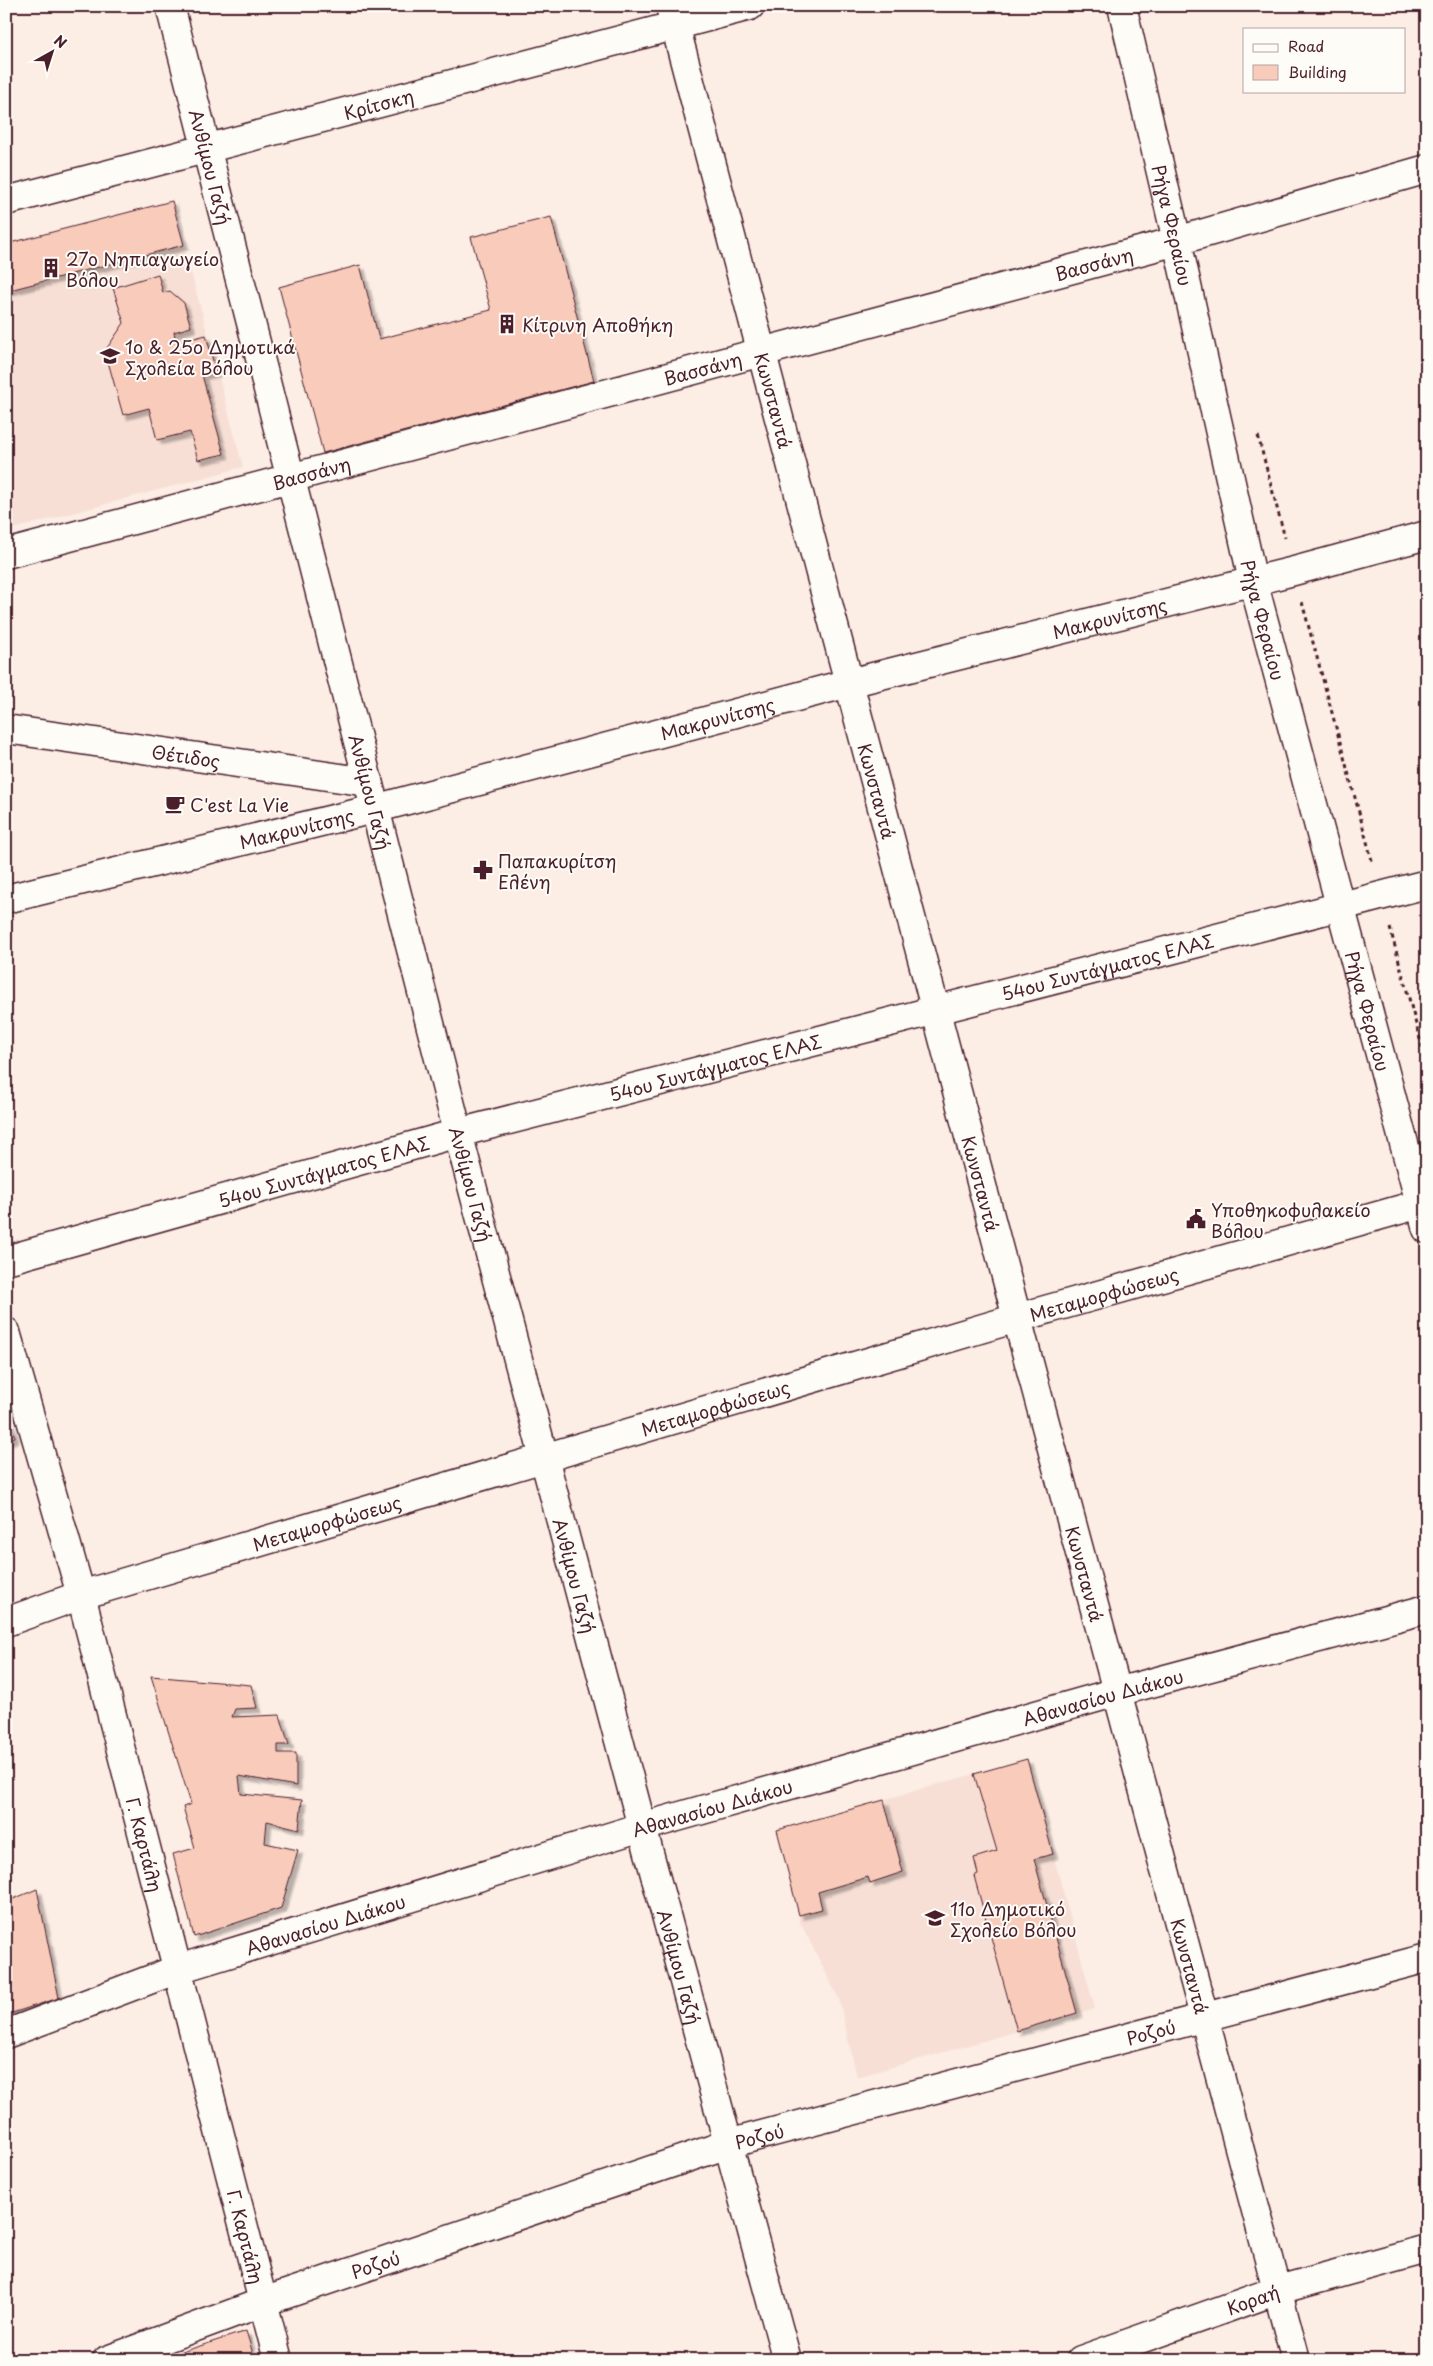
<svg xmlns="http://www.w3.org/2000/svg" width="1433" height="2366" viewBox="0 0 1433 2366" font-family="'Playpen Sans',sans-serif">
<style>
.built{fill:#f7dfd5}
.building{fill:#f8cbbb;stroke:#4a1f2b;filter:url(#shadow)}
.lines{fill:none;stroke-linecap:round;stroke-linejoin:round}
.minor-casing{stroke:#4a1f2b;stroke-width:31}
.path{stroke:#4a1f2b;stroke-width:3;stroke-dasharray:4 4;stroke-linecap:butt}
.minor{stroke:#fdfcf7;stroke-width:28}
.labels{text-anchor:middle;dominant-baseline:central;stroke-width:4;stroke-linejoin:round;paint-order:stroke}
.street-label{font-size:18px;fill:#4a1f2b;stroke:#fdfcf7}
.poi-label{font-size:18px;fill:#4a1f2b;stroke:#fdfcf7;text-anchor:start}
</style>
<defs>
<filter id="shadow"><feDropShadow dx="4.5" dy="4.5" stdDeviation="1" flood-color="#0004"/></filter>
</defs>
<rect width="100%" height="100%" fill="#fcede5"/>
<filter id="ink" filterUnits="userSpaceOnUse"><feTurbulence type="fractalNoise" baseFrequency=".02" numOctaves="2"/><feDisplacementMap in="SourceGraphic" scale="10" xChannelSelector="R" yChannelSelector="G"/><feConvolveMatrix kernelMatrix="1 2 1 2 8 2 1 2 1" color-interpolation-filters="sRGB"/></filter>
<g filter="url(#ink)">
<!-- built -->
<path class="built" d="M172,201L243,467L6,531V244Z
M1027,1759L1095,2009L857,2077L839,1999L800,1922L777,1830Z"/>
<!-- building -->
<path class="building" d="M172,201L184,245L6,291V244Z
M551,217L594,381L323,453L279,287L360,265L379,339L491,310L471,237Z
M158,274L163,293L170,291L184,303L191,327L174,332L176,343L206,335L216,372L202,375L224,454L198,460L190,432L157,440L149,408L123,415L105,351L124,323L113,288Z
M6,1413L15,1437L6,1441Z
M151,1676L251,1685L257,1708L235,1709L232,1717L280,1715L289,1745H278V1753H296V1786L239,1776L241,1794L302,1800L299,1829L267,1821L265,1843L298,1850L281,1908L194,1937L173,1854L195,1848L183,1807L191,1804Z
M1027,1759L1053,1854L1034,1859L1077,2013L1017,2031L974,1876L978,1874L974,1858L997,1851L974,1774Z
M884,1800L903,1872L870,1883L868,1877L818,1892L822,1909L799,1915L777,1830Z
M37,1889L59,1998L6,2015V1902Z
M246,2331L255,2360H157Z"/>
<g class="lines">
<defs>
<g id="minor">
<path id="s1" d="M170,6L458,1133L642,1827L787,2360"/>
<path id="s2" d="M670,6L1017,1318L1296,2360"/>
<path id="s3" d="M1122,6L1177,241L1253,581L1427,1229"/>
<path id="s4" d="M6,201L750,6"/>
<path id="s5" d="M6,554L1177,241L1427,169"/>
<path id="s6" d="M6,729L368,782"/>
<path id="s7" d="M6,899L374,809L849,683L1294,571L1427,535"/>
<path id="s8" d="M6,1260L458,1133L1427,884"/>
<path id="s9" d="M6,1332L81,1595L278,2360"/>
<path id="s10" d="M6,1622L81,1595L1017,1318L1427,1202"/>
<path id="s11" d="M6,2034L178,1969L642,1827L1117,1692L1427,1609"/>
<path id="s12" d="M107,2360L263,2302L728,2144L1427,1958"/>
<path id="s13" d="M1081,2360L1278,2290L1427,2249"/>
</g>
</defs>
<!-- minor casing -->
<use href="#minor" class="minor-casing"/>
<!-- path -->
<path class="path" d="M1258,436L1285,538
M1302,602L1373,864
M1390,928L1427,1065"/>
<!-- minor -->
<use href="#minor" class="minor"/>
</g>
</g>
<!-- icons -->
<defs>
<symbol id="building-bare" viewBox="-9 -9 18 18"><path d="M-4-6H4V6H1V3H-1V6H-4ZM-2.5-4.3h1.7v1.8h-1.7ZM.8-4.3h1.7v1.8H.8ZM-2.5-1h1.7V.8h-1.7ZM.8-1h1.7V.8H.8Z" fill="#4a1f2b" stroke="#fdfcf7" stroke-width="2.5" paint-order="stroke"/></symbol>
<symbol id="school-bare" viewBox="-9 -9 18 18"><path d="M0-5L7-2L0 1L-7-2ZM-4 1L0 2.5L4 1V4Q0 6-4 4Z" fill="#4a1f2b" stroke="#fdfcf7" stroke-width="2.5" paint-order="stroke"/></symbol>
<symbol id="cafe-bare" viewBox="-9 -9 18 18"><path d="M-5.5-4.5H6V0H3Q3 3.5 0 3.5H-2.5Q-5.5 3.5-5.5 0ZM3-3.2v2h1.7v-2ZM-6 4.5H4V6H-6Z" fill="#4a1f2b" stroke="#fdfcf7" stroke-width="2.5" paint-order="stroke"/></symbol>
<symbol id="pharmacy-bare" viewBox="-9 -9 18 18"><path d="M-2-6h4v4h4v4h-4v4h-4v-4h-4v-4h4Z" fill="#4a1f2b" stroke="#fdfcf7" stroke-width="2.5" paint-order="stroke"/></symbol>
<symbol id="civic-bare" viewBox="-9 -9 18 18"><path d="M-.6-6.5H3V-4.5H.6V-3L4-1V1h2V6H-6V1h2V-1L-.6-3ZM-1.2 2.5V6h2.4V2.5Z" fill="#4a1f2b" stroke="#fdfcf7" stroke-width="2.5" paint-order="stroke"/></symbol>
</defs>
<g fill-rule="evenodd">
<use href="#building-bare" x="37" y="254" width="28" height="28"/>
<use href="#building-bare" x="493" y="310" width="28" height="28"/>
<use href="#school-bare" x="96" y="342" width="28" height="28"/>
<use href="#cafe-bare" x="161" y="790" width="28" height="28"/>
<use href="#pharmacy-bare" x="469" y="856" width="28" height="28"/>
<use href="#civic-bare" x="1182" y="1205" width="28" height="28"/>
<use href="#school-bare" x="921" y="1904" width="28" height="28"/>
</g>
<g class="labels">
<!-- street labels -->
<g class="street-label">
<text stroke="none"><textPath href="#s4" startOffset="385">Κρίτσκη</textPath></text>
<text stroke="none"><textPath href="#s1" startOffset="166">Ανθίμου Γαζή</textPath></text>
<text stroke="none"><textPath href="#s3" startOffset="225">Ρήγα Φεραίου</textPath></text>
<text stroke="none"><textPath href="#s5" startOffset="1126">Βασσάνη</textPath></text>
<text stroke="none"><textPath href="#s5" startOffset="721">Βασσάνη</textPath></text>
<text stroke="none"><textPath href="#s2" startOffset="408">Κωνσταντά</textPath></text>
<text stroke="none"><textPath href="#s5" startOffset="316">Βασσάνη</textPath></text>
<text stroke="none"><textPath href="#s7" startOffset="1139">Μακρυνίτσης</textPath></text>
<text stroke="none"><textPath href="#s3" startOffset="630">Ρήγα Φεραίου</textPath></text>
<text stroke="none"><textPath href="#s7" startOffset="734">Μακρυνίτσης</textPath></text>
<text stroke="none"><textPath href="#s6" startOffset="182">Θέτιδος</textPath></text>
<text stroke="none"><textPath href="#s2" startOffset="812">Κωνσταντά</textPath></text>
<text stroke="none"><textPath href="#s1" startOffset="811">Ανθίμου Γαζή</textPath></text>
<text stroke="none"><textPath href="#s7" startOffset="299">Μακρυνίτσης</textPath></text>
<text stroke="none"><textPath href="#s8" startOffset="1140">54ου Συντάγματος ΕΛΑΣ</textPath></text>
<text stroke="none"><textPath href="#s3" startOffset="1035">Ρήγα Φεραίου</textPath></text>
<text stroke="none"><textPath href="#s8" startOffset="735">54ου Συντάγματος ΕΛΑΣ</textPath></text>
<text stroke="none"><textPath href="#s8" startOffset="330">54ου Συντάγματος ΕΛΑΣ</textPath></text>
<text stroke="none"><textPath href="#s2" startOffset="1218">Κωνσταντά</textPath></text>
<text stroke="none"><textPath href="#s1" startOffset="1216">Ανθίμου Γαζή</textPath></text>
<text stroke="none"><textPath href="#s10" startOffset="1146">Μεταμορφώσεως</textPath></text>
<text stroke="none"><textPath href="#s10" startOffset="741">Μεταμορφώσεως</textPath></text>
<text stroke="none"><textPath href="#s10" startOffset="336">Μεταμορφώσεως</textPath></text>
<text stroke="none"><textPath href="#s2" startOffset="1622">Κωνσταντά</textPath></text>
<text stroke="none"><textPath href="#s1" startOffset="1621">Ανθίμου Γαζή</textPath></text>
<text stroke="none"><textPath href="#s11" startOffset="1148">Αθανασίου Διάκου</textPath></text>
<text stroke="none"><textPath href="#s11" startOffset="742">Αθανασίου Διάκου</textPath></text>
<text stroke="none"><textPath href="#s9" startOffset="531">Γ. Καρτάλη</textPath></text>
<text stroke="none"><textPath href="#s11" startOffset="338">Αθανασίου Διάκου</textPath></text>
<text stroke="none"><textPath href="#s2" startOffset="2028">Κωνσταντά</textPath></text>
<text stroke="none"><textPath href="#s1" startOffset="2026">Ανθίμου Γαζή</textPath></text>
<text stroke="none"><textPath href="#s12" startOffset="1095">Ροζού</textPath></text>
<text stroke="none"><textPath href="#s12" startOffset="690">Ροζού</textPath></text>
<text stroke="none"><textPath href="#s9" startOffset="936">Γ. Καρτάλη</textPath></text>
<text stroke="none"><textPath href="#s12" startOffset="285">Ροζού</textPath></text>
<text stroke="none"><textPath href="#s13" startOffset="182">Κοραή</textPath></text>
</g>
<!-- poi labels -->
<g class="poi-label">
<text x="66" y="258">27ο Νηπιαγωγείο<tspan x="66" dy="21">Βόλου</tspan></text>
<text x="522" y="324">Κίτρινη Αποθήκη</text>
<text x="125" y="346">1ο &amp; 25ο Δημοτικά<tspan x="125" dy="21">Σχολεία Βόλου</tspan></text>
<text x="190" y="804">C'est La Vie</text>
<text x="498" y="860">Παπακυρίτση<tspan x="498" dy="21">Ελένη</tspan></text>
<text x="1211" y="1209">Υποθηκοφυλακείο<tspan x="1211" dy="21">Βόλου</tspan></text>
<text x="950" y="1908">11ο Δημοτικό<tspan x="950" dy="21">Σχολείο Βόλου</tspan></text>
</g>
</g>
<!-- margin -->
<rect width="1433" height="2366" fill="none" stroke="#fdfcf7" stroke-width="25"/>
<rect x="12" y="12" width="1408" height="2341" fill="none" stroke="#4a1f2b" stroke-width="2" filter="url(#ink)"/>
<!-- legend -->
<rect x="1243" y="28" width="162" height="65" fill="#fdfcf7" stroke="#b5a4a5"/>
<rect x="1253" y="44" width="25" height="8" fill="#fdfcf7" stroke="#b5a4a5"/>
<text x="1288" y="52" font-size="15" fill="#4a1f2b">Road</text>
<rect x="1253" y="65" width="25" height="15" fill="#f8cbbb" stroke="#b5a4a5"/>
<text x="1288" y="78" font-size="15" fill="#4a1f2b">Building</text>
<!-- north arrow -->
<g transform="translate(52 52) rotate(39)" stroke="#fdfcf7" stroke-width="4" paint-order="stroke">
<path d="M0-4L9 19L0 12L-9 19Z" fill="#4a1f2b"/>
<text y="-8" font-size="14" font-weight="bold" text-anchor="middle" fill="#4a1f2b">N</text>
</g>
</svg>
